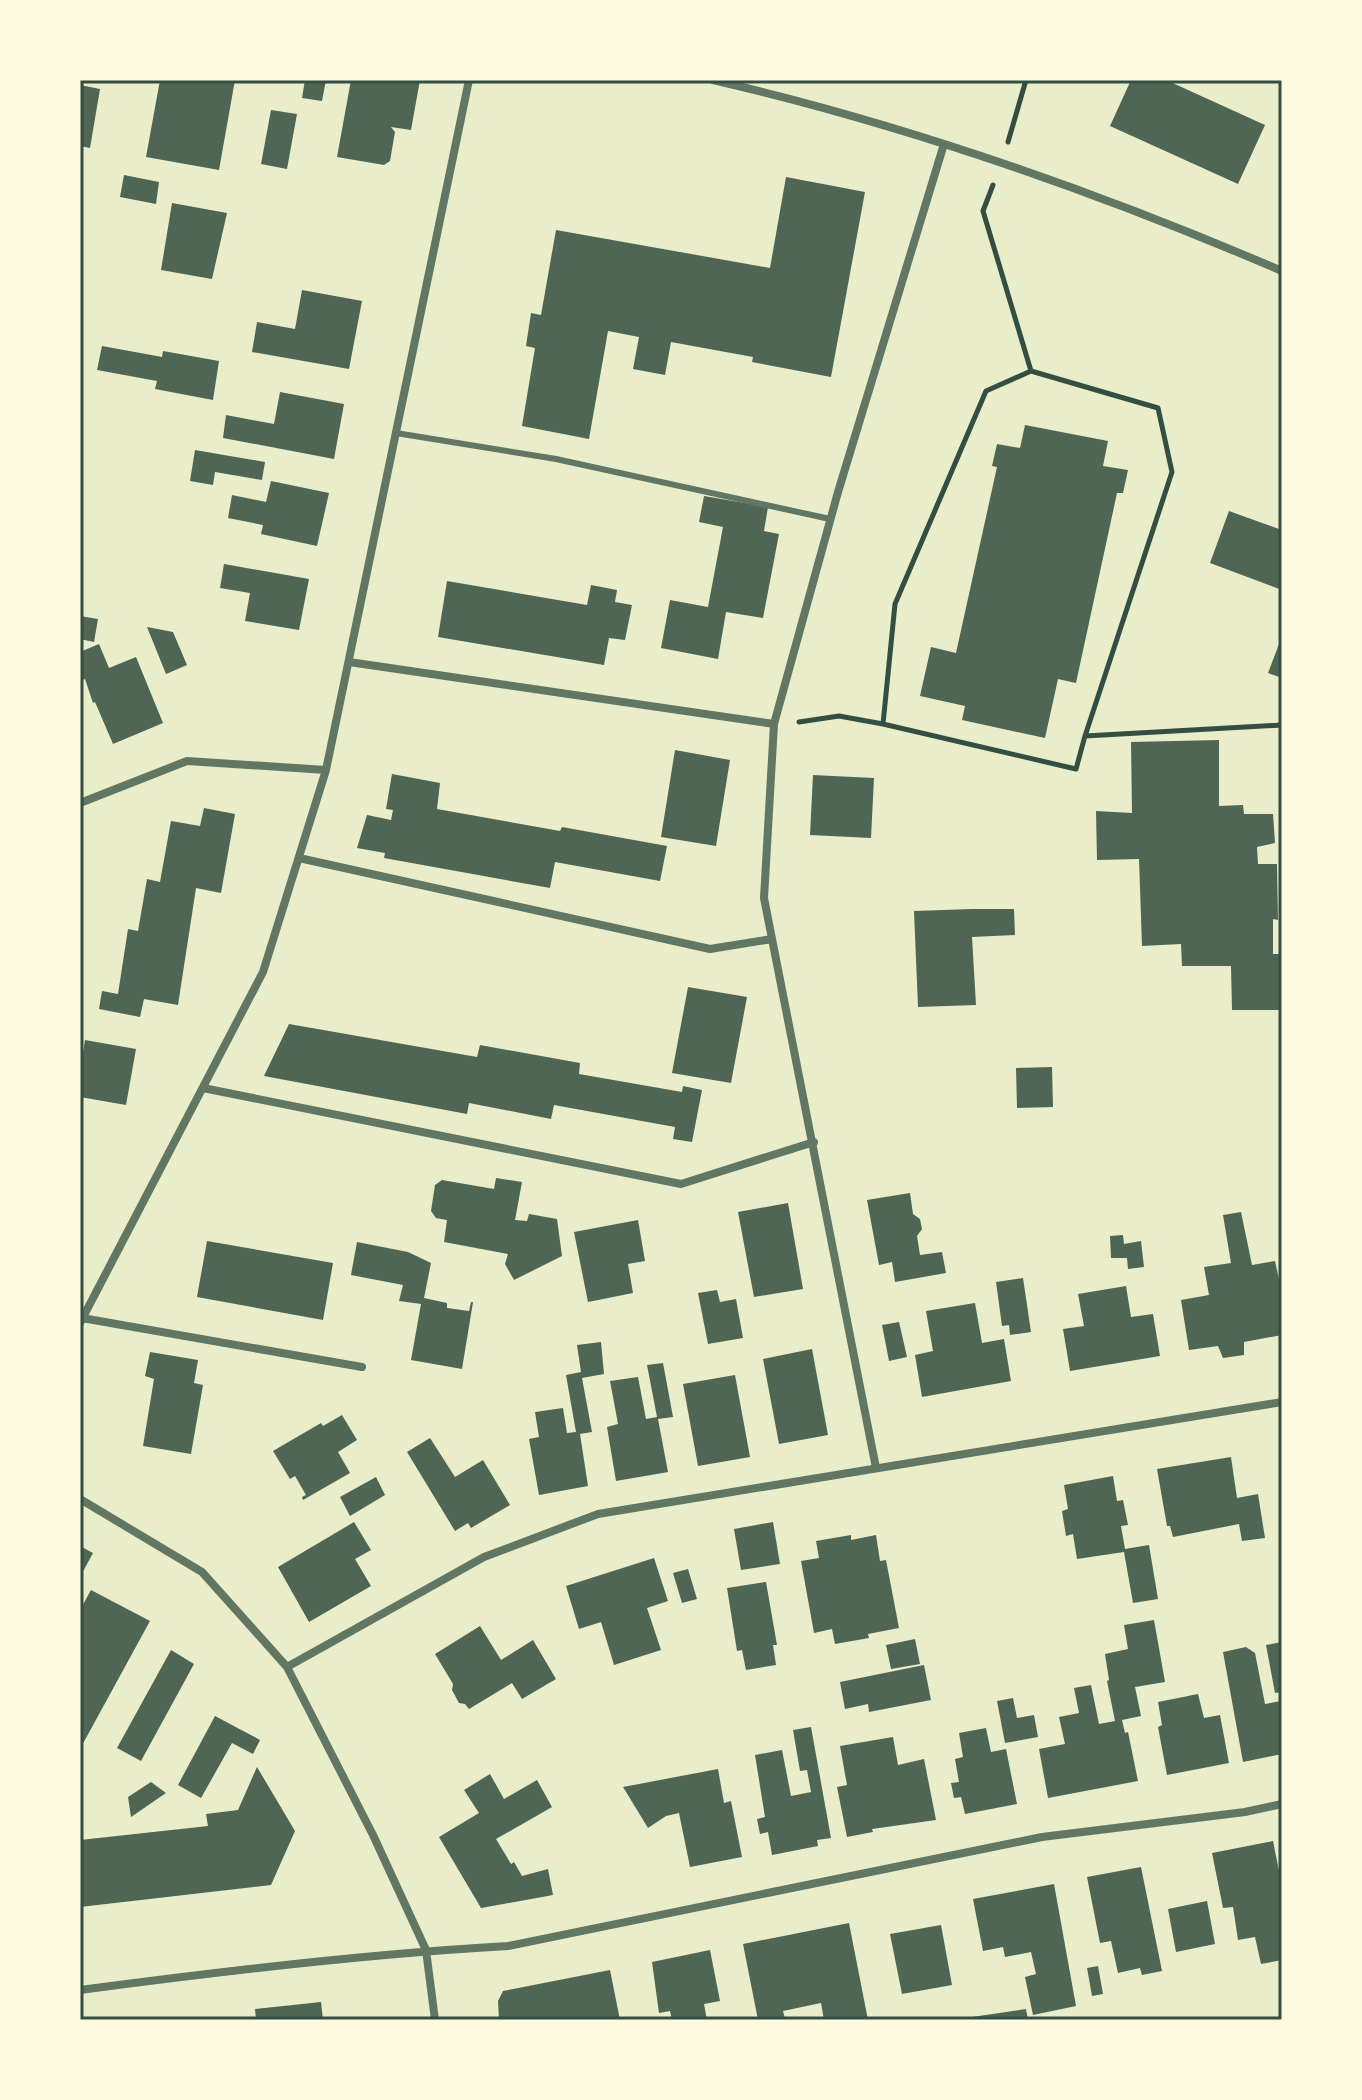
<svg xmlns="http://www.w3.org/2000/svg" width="1362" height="2100" viewBox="0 0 1362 2100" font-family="'Public Sans',sans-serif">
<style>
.building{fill:#4f6655}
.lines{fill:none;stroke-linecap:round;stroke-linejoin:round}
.path{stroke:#344e41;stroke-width:5}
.service{stroke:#617663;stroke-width:6}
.minor{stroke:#617663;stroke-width:8}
.neatline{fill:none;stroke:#344e41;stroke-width:3}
</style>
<rect width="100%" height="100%" fill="#e9edc9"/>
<!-- building -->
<path class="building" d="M160,80H235L219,170L146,157Z
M305,80H326L322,101L302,98Z
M351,80H420L411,130L391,127L395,132L390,161L384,165L337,157Z
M1131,80H1166L1265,125L1238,184L1110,126Z
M80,85L100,89L90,148L80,146Z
M271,110L297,114L287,169L261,164Z
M124,175L159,182L156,204L120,197Z
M786,177L865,192L831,377L752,362L753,357L671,342L665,375L633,369L639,337L608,331L589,439L522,426L535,348L526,346L531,313L541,315L556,230L770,268Z
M172,203L227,213L212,279L161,270Z
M302,290L362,301L349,369L252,352L257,322L295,329Z
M102,346L162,357L163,351L219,361L213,400L155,389L157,381L97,370Z
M280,392L344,404L334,459L223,438L226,415L274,424Z
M1025,425L1108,441L1103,466L1128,470L1123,493H1117L1076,683L1058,679L1045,738L962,720L965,706L920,696L931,647L956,653L997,467L992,466L997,444L1020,448Z
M195,450L265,462L262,480L215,472L213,485L190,481Z
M271,481L329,493L317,546L261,534L263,525L228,518L232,495L266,502Z
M704,496L768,507L764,531L779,534L763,618L726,612L718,659L661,648L670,600L708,607L723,527L699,522Z
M1229,511L1279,529L1282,521V590L1210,563Z
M224,564L309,579L299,630L245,621L250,593L220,588Z
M447,581L587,605L591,585L617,590L615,602L632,605L625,640L609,638L604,665L438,637Z
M80,616L98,619L94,642L80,639Z
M147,627L173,632L187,665L166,674Z
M1282,636V678L1268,673Z
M99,644L109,668L136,657L163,723L113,744L95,702L93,703L85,679L80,681V652Z
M1219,740V806L1243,805L1244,814H1273L1275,843L1257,847L1258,864H1277L1278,920L1273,919V954H1282V1010H1232L1231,966H1182L1181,944L1142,946L1139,859L1097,860L1096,811L1132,813L1131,742Z
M675,750L730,760L716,846L661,837Z
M392,774L440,783L437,809L560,831L562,827L667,846L660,881L555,862L550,888L384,858L385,853L357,848L367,815L391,820L393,810L386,809Z
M813,775L874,778L871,838L810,835Z
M204,808L235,814L221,893L196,888L178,1005L144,999L140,1017L99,1009L102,991L118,994L128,929L138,931L147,879L160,882L171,821L200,826Z
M972,909H1014L1015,935L972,937L976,1005L918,1007L914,911Z
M688,987L747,997L731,1083L672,1073Z
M289,1024L477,1057L480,1045L580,1063L579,1074L682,1092L683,1086L702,1090L692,1142L673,1139L675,1127L554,1105L551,1119L469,1103L467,1114L264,1076Z
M85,1040L136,1049L126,1105L80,1097V1071Z
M1052,1067L1053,1107L1017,1108L1016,1068Z
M496,1178L522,1182L515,1220L527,1221L529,1214L557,1219L562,1256L514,1280L505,1264L508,1254L444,1242L447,1220L436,1218L431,1211L435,1185L442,1180L494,1189Z
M910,1193L913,1214L920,1219L922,1229L917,1236L920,1255L942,1252L946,1273L895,1282L892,1262L879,1265L867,1200Z
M788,1203L803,1289L754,1297L738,1212Z
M1241,1212L1252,1265L1275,1261L1282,1293V1335L1244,1342V1355L1223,1358L1218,1346L1189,1350L1181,1300L1209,1295L1204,1267L1231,1263L1223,1215Z
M638,1220L645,1261L628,1264L633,1293L588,1302L574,1232Z
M1123,1235L1124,1244L1141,1241L1144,1267L1128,1269L1127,1258H1111L1110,1236Z
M207,1241L333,1263L323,1320L197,1297Z
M357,1242L408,1252L431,1263L424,1298L447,1303V1308L469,1311L471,1302H473L462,1369L411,1360L421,1304L399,1301L403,1285L351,1275Z
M1023,1278L1031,1332L1010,1335L1009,1325L1002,1326L996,1282Z
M1126,1286L1131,1317L1153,1314L1160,1356L1070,1371L1063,1329L1084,1326L1078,1294Z
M717,1290L720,1302L736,1299L743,1338L708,1344L698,1293Z
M975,1303L982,1343L1004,1339L1011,1381L922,1397L915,1355L933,1351L926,1311Z
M899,1322L907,1357L889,1361L882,1325Z
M601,1342L604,1374L582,1378L592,1432L580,1434L588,1486L539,1495L529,1439L539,1437L535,1412L563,1408L567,1433L576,1432L566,1375L581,1372L577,1345Z
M812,1349L828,1435L779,1444L763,1359Z
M150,1352L198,1360L194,1383L203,1385L191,1454L143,1446L154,1379L145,1376Z
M663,1363L673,1417L658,1419L668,1472L616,1481L607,1427L618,1424L610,1381L638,1377L646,1419L657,1417L647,1365Z
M735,1375L750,1457L698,1466L683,1384Z
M342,1415L357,1440L338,1452L350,1473L303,1500L302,1497L306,1495L295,1476L290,1479L273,1451L321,1423L323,1426Z
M430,1438L455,1477L483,1460L510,1505L471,1528L468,1523L455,1531L407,1452Z
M1231,1457L1237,1498L1258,1494L1265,1538L1242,1541L1239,1524L1173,1537L1170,1526H1167L1157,1469Z
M1113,1476L1117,1501L1123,1500L1128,1525L1121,1526L1125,1549L1149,1545L1158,1599L1133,1603L1124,1552L1077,1559L1073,1534L1066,1536L1062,1511L1068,1509L1064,1485Z
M376,1477L385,1495L350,1516L340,1497Z
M354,1522L371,1550L355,1559L371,1586L309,1622L278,1567Z
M773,1522L780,1564L741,1570L734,1529Z
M851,1535V1540L876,1535L880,1561L886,1560L899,1628L868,1634L869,1638L835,1644L832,1629L814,1633L801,1561L819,1558L816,1541Z
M80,1546L93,1553L80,1577Z
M654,1558L668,1601L647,1608L661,1650L614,1665L601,1622L579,1629L566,1586Z
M688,1569L697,1599L682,1603L673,1573Z
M766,1582L777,1645H773L776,1665L746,1670L742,1650L737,1651L727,1588Z
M91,1590L150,1621L80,1749V1610Z
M1154,1620L1165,1682L1135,1687L1141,1716L1122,1720L1125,1733L1128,1732L1138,1781L1048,1798L1039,1749L1065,1744L1059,1717L1079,1713L1074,1688L1091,1685L1099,1724L1115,1721L1107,1681L1109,1680L1105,1654L1128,1649L1124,1625Z
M480,1626L501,1660L533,1640L556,1679L522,1699L512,1683L469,1709L465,1704L459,1703L452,1690L453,1684L435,1654Z
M915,1639L920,1664L891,1669L886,1645Z
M1282,1642V1692L1275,1693L1266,1645Z
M1246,1647L1255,1653L1265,1704L1281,1701L1282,1754L1243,1762L1223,1652Z
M171,1650L194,1664L141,1761L117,1748Z
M924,1665L931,1700L869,1712L868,1704L845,1709L840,1682Z
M1198,1694L1204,1718L1220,1715L1229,1763L1167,1775L1158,1727L1162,1725L1158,1702Z
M1013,1698L1017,1718L1034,1715L1038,1737L1005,1743L997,1701Z
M215,1716L260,1740L253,1754L232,1743L201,1798L178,1785Z
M811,1727L831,1838L817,1840L818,1846L772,1855L768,1832L760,1834L757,1819L765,1817L755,1755L782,1750L791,1796L811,1792L807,1770L800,1771L793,1730Z
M986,1728L991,1752L1006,1749L1017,1804L965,1814L961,1797L954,1798L951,1783L959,1782L955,1759L963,1757L959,1733Z
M893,1737L898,1765L924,1759L936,1820L872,1829L873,1832L847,1837L837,1787L847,1785L840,1746Z
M257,1767L295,1831L271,1885L80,1907V1840L208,1826L206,1814L238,1810Z
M718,1769L724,1803L731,1801L742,1857L690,1867L679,1813L666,1816L648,1828L623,1787Z
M490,1774L504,1799L537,1780L552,1807L496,1839L511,1864L514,1862L522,1876L548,1869L553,1895L481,1908L439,1837L479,1813L464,1790Z
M151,1782L166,1793L131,1817L128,1797Z
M1273,1841L1282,1886V1960L1261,1964L1255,1937L1238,1940L1233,1907L1223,1908L1212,1853Z
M1141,1867L1162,1971L1142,1975L1140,1968L1118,1973L1111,1941L1100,1943L1087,1877Z
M1054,1884L1076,2006L1033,2015L1025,1977L1036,1974L1031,1952L1005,1957L1003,1947L983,1951L973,1899Z
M1207,1901L1215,1944L1176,1952L1168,1909Z
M849,1923L868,2020H824L821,2003L783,2011L785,2019L758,2020L743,1944Z
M941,1925L952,1985L902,1994L890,1934Z
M710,1950L720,2001L704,2004L707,2020H672L670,2011L659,2013L652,1962Z
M1098,1966L1103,1994L1092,1996L1087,1968Z
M610,1970L620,2020H499L498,2001L503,1991Z
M321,2002L323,2020H256L255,2009Z
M1026,2009L1028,2020H973L972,2017Z"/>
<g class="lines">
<!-- path -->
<path class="path" d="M1008,142L1026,80
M1031,371L1158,408L1172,472L1085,736L1282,725
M799,722L839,716L883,724L895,604L986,391L1031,371L983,211L993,185
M883,724L1076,769L1085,736"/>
<!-- service -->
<path class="service" d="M396,433L556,459L830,519"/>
<!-- minor -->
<path class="minor" d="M713,80C908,125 1098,192 1282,271
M349,662L774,724
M80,803L187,761L326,770
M299,858L710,949L772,939
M203,1088L681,1184L814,1142
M82,1318L362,1367
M80,1323L263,972L326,770L469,80
M876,1468L764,898L774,724L838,492L944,144
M80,1499L202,1572L287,1667L373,1835L426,1950L435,2020
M287,1667L484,1557L598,1514L1282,1402
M80,1990C222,1971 365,1954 508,1946L1042,1837L1245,1812L1282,1804"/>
</g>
<!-- border -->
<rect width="1362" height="2100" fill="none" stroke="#fefae0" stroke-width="164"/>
<rect x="82" y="82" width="1198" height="1936" class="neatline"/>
</svg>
